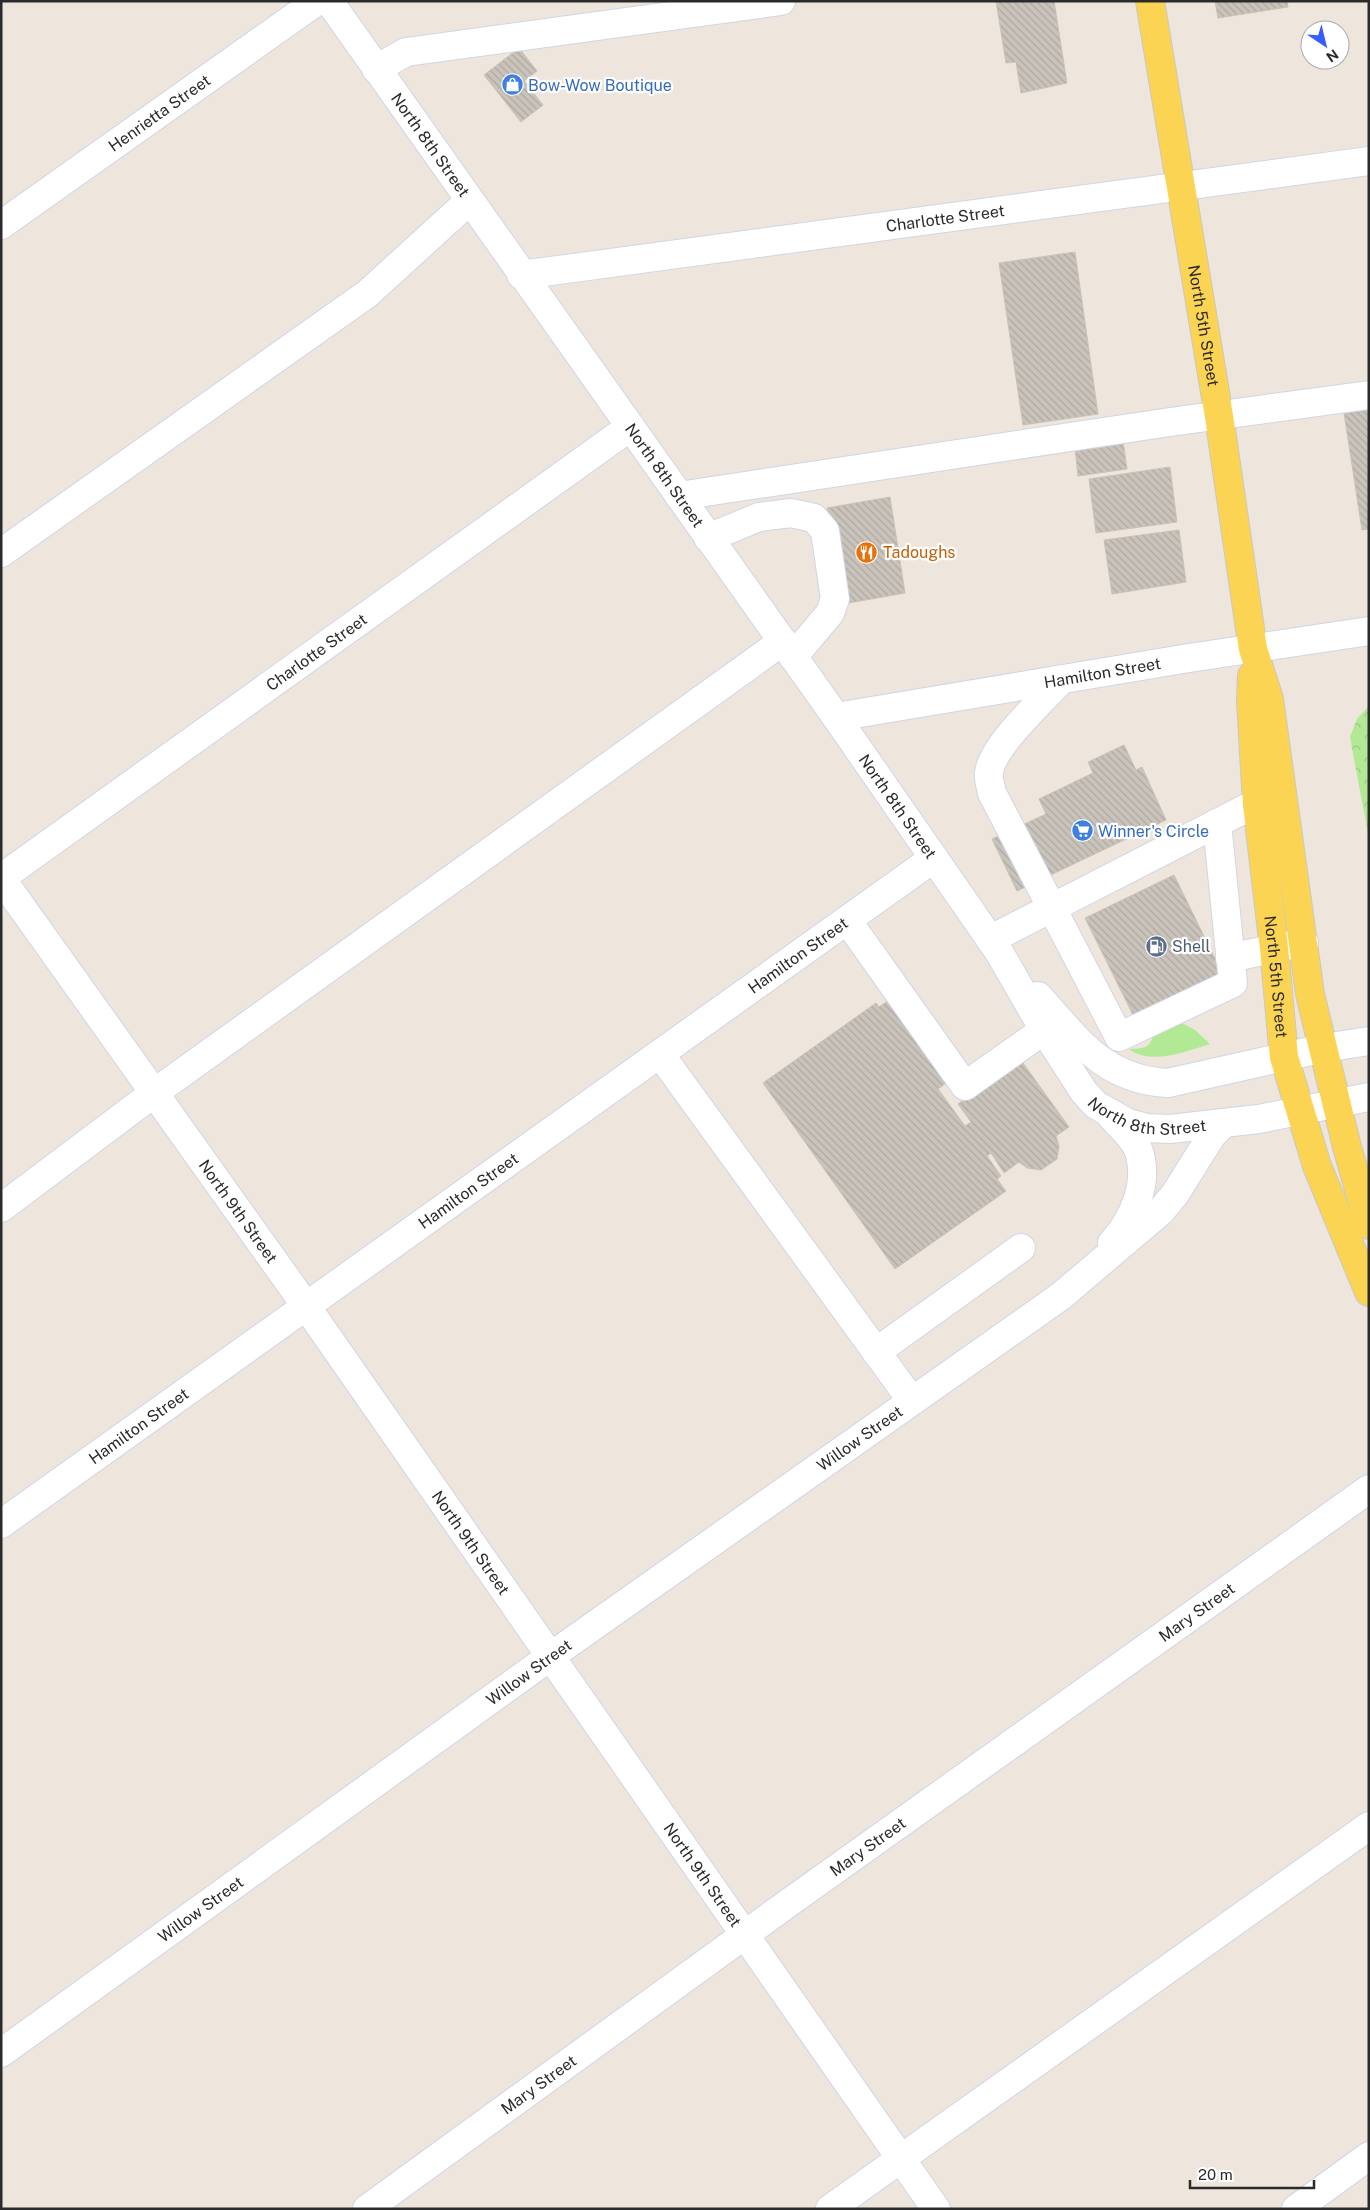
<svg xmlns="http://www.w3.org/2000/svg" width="1370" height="2210" viewBox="0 0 1370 2210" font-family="'Public Sans',sans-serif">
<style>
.grass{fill:#b1e994}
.park{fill:url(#park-crowns)}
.building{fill:url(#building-back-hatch);stroke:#c9c2b5}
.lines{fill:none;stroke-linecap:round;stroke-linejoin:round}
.minor-casing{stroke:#d1d5e5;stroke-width:30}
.major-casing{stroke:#c8c8c8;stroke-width:30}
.minor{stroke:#fff;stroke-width:28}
.major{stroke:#fbd453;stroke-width:28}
.labels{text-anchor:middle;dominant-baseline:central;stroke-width:4.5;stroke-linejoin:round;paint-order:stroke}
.shop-label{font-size:16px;fill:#366cbe;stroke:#fff;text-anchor:start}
.street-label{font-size:16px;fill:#2b2b2b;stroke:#fff}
.food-label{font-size:16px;fill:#c56008;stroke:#fff;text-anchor:start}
.service-label{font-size:16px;fill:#4e5e75;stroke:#fff;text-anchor:start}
</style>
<defs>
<pattern id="park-crowns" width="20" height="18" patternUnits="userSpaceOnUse" patternTransform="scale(1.25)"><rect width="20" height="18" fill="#b1e994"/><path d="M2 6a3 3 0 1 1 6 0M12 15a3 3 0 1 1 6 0" fill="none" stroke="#98c880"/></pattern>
<pattern id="building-back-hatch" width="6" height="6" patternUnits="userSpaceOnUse" patternTransform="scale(1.25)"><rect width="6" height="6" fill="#c9c3bb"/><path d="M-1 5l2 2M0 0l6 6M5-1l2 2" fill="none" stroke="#ada8a1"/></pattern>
</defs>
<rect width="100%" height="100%" fill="#eee6dc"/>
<!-- grass -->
<path class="grass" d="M1178,1021L1195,1030L1210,1044C1186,1051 1152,1066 1129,1049C1149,1048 1149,1048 1156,1029Z"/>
<!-- park -->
<path class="park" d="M1369,706V839L1350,737L1357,719Z"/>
<!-- building -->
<path class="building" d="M996,1H1054L1067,83L1021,93L1016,62L1006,63Z
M1215,1H1287L1288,7L1218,18Z
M519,48L537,71L524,81L543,105L521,122L484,75Z
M1075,252L1098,414L1023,425L999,263Z
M1369,409V529L1362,530L1344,413Z
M1123,441L1127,469L1078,476L1075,448Z
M1170,467L1177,522L1096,533L1089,479Z
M890,497L905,593L843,604L827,508Z
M1179,530L1186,582L1112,594L1104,540Z
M1124,745L1136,770L1142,767L1166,820L1017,891L992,839L1046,814L1039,799L1093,773L1088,762Z
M1174,875L1223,975L1135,1019L1085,918Z
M888,1001L946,1083L938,1089L965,1126L971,1122L958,1104L1020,1059L1069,1127L1056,1136L1059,1146L1057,1159L1041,1170L1027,1168L1019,1162L1004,1173L991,1153L987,1156L1001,1176L997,1179L1006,1191L895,1269L763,1083L876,1003L879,1007Z"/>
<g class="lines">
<defs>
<g id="minor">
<path id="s1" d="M329,1L836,717L999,952L1044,1030L1084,1092L1096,1105L1128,1123L1147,1128L1170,1129L1259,1119L1369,1097"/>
<path d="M376,69L406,52L781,1"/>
<path id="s2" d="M1,225L317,1"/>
<path id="s3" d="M521,275L1369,161"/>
<path d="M679,496L1170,422L1369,395"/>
<path d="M708,538L759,517L791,513L814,518L825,531L835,599L830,613L793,657"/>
<path d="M1,553L367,294L469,201"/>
<path d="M1062,679C1043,700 991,747 989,773C988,779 991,787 992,793L1119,1037L1233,983L1217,823"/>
<path id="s4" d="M836,717L1189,658L1369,631"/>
<path id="s5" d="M1,878L306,1306L936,2209"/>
<path id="s6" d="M1,878L630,427"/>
<path d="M847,920L965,1086L1058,1020"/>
<path d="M991,939L1278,792"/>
<path d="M1230,958L1304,942"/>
<path d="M1038,996C1078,1040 1104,1080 1168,1083L1324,1048L1369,1041"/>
<path d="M660,1054L912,1401"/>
<path d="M1111,1116C1119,1125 1133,1137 1138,1149C1150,1181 1134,1219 1112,1243"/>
<path d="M1,1208L154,1093L783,641"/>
<path d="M876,1352L1021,1248"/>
<path id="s7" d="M1,1524L934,858"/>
<path id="s8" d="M1,2053L551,1656L1061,1296L1161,1211L1175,1194L1212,1135L1224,1123"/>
<path id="s9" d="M367,2209L787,1904L1369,1489"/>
<path d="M830,2209L1369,1826"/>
<path d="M1296,2209L1369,2156"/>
</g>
<g id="major">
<path id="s10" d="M1150,1L1219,416L1253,649L1269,699L1310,994L1347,1147L1369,1225"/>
<path id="s11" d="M1252,676L1251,701L1257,804L1274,948L1284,1057L1317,1166L1369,1292"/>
</g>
</defs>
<!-- minor casing -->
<use href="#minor" class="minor-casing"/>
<!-- major casing -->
<use href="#major" class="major-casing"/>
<!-- minor -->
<use href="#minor" class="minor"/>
<!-- major -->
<use href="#major" class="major"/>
</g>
<!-- icons -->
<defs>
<symbol id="shop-disc" viewBox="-11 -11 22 22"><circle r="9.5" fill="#3f7fe0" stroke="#fff"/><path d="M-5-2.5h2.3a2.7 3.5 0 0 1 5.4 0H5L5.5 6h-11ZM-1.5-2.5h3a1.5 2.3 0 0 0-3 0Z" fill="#fff"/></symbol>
<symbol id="restaurant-disc" viewBox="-11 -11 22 22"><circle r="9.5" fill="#e8710a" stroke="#fff"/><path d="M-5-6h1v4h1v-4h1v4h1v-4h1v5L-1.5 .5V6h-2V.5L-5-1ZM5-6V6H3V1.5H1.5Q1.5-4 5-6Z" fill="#fff"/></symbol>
<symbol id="supermarket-disc" viewBox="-11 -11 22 22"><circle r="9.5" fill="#3f7fe0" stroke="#fff"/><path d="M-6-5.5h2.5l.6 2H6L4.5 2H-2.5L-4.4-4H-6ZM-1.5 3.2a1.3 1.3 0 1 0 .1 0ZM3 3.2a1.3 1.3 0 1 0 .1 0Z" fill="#fff"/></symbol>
<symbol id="fuel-disc" viewBox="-11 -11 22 22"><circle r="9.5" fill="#5c6f8a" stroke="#fff"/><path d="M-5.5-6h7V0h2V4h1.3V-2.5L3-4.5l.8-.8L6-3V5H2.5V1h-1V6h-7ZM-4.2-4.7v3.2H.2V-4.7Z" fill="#fff"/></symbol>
</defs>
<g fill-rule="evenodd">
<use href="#shop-disc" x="500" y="72" width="25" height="25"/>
<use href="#restaurant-disc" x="854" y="540" width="25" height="25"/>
<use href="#supermarket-disc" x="1070" y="818" width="25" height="25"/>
<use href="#fuel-disc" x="1144" y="934" width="25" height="25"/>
</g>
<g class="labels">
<!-- shop labels -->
<g class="shop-label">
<text x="528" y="85">Bow-Wow Boutique</text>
<text x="1098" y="831">Winner's Circle</text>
</g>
<!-- street labels -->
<g class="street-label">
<text stroke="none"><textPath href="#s2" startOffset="194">Henrietta Street</textPath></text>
<text stroke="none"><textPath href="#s1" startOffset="176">North 8th Street</textPath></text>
<text stroke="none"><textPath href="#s3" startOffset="428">Charlotte Street</textPath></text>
<text stroke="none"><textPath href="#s10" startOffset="329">North 5th Street</textPath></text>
<text stroke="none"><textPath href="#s1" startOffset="581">North 8th Street</textPath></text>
<text stroke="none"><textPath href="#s6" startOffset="388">Charlotte Street</textPath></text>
<text stroke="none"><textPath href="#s4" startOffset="270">Hamilton Street</textPath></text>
<text stroke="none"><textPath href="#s1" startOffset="986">North 8th Street</textPath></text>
<text stroke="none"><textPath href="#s7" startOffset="979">Hamilton Street</textPath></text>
<text stroke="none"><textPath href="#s11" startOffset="302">North 5th Street</textPath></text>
<text stroke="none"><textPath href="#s1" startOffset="1399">North 8th Street</textPath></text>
<text stroke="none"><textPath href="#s7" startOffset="574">Hamilton Street</textPath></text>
<text stroke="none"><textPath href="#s5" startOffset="409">North 9th Street</textPath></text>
<text stroke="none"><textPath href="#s7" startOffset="169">Hamilton Street</textPath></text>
<text stroke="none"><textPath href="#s8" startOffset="1056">Willow Street</textPath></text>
<text stroke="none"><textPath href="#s5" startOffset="814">North 9th Street</textPath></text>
<text stroke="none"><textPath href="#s9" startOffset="1022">Mary Street</textPath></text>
<text stroke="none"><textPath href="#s8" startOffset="651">Willow Street</textPath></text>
<text stroke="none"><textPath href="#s9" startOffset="618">Mary Street</textPath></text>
<text stroke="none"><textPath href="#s5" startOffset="1219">North 9th Street</textPath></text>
<text stroke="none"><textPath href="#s8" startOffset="246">Willow Street</textPath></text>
<text stroke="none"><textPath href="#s9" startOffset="212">Mary Street</textPath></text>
</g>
<!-- food labels -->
<g class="food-label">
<text x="883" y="552">Tadoughs</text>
</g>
<!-- service labels -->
<g class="service-label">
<text x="1172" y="946">Shell</text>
</g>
</g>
<!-- border -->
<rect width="1370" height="2210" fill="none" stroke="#2b2b2b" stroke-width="5"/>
<!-- north arrow -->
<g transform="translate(1325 45) rotate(145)"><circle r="24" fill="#ffffff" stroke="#aaaaaa"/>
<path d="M0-4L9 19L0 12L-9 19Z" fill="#385dff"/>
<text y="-8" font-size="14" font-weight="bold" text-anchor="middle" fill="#2b2b2b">N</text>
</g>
<!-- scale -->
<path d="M1190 2180v8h124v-8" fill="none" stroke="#2b2b2b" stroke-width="2.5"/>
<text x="1198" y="2180" font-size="15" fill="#2b2b2b" stroke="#ffffff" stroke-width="4" paint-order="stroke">20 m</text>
</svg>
